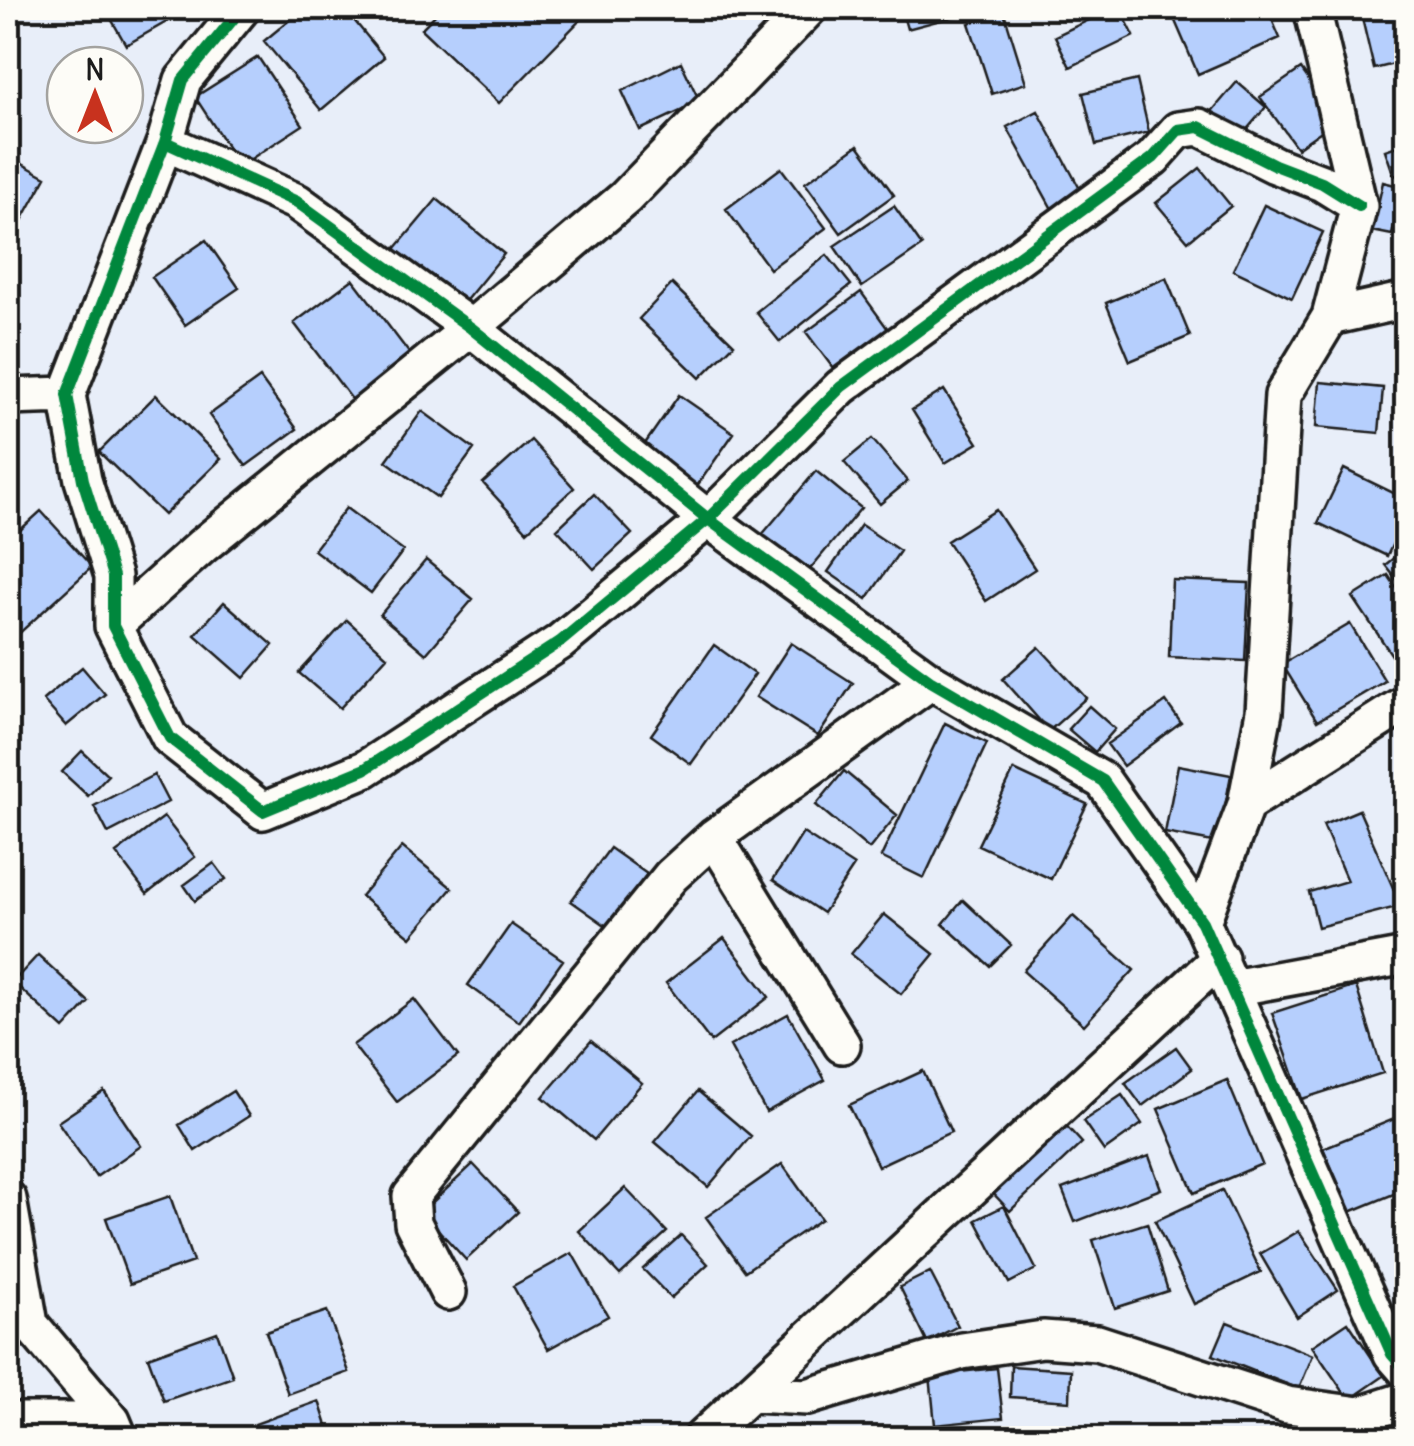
<svg xmlns="http://www.w3.org/2000/svg" width="1414" height="1446" viewBox="0 0 1414 1446" font-family="Delius,sans-serif">
<style>
.building{fill:#b6cffd;stroke:#1c1c1c;stroke-width:2.5}
.lines{fill:none;stroke-linecap:round;stroke-linejoin:round}
.street-casing{stroke:#1c1c1c;stroke-width:42}
.street{stroke:#fdfcf7;stroke-width:35}
.cycleway-casing{stroke:#fdfcf7;stroke-width:19}
.cycleway{stroke:#00873e;stroke-width:12}
</style>
<rect width="100%" height="100%" fill="#e8eef9"/>
<filter id="ink" filterUnits="userSpaceOnUse"><feTurbulence type="fractalNoise" baseFrequency=".01" numOctaves="2"/><feDisplacementMap in="SourceGraphic" scale="20" xChannelSelector="R" yChannelSelector="G"/><feConvolveMatrix kernelMatrix="1 2 1 2 8 2 1 2 1" color-interpolation-filters="sRGB"/></filter>
<g filter="url(#ink)">
<!-- building -->
<path class="building" d="M105,8H191L126,45Z
M304,8H344L384,57L321,110L264,41Z
M442,8H577L585,15L499,103L421,29Z
M901,8H962L964,14L907,29Z
M1114,8H1120L1134,36L1070,67L1055,36Z
M1186,8H1267L1280,38L1198,74L1172,14Z
M1390,8H1406V61L1374,69L1361,14Z
M1004,12L1026,83L992,94L969,23Z
M258,57L303,125L240,166L195,97Z
M681,62L700,102L640,130L622,91Z
M1301,69L1337,120L1297,148L1260,97Z
M1137,80L1149,132L1096,145L1083,93Z
M1237,82L1266,107L1237,141L1208,116Z
M1038,111L1087,202L1057,218L1007,127Z
M1406,143V172L1394,176L1385,150Z
M858,145L894,195L841,233L805,183Z
M8,156L46,177L15,233L8,229Z
M781,168L826,228L770,269L726,209Z
M1200,168L1231,206L1188,241L1156,203Z
M1383,182L1403,187L1392,235L1372,231Z
M437,199L504,254L458,310L390,255Z
M1264,205L1323,232L1292,298L1233,270Z
M894,206L922,246L862,287L834,246Z
M206,240L239,288L185,325L152,277Z
M827,255L851,285L780,342L756,312Z
M1166,278L1190,336L1130,361L1106,303Z
M353,279L419,366L360,410L294,323Z
M672,284L734,344L700,378L639,319Z
M861,292L893,336L839,376L806,332Z
M260,378L297,429L246,466L209,415Z
M1320,382L1383,388L1379,433L1316,427Z
M944,390L978,443L945,463L912,410Z
M156,395L221,459L164,515L99,452Z
M679,395L734,433L697,486L642,448Z
M422,411L474,449L438,498L386,461Z
M872,439L908,481L880,504L844,462Z
M531,440L574,488L527,531L483,483Z
M1344,469L1406,499V516L1387,556L1318,523Z
M816,471L861,508L800,581L755,543Z
M594,494L632,534L594,569L557,529Z
M346,508L403,551L371,593L314,550Z
M996,510L1035,569L986,601L947,541Z
M41,511L92,567L13,639L8,633V541Z
M861,525L900,551L867,599L828,572Z
M1406,548V591L1385,565Z
M426,560L473,599L426,654L380,615Z
M1388,575L1406,602L1405,675L1353,597Z
M1172,580L1249,583L1245,661L1169,657Z
M224,602L273,645L244,678L195,635Z
M347,620L387,656L340,708L299,673Z
M1350,624L1385,681L1317,721L1282,664Z
M791,643L853,683L818,736L756,697Z
M714,645L755,674L691,764L651,735Z
M1039,647L1086,698L1049,731L1003,679Z
M82,667L105,694L66,726L43,700Z
M1166,702L1181,723L1123,766L1107,744Z
M1089,706L1115,729L1095,752L1068,729Z
M945,723L987,743L924,878L881,857Z
M82,751L108,775L88,796L62,772Z
M1178,765L1231,775L1218,843L1165,833Z
M1014,770L1087,804L1051,879L978,845Z
M844,771L897,815L869,849L816,805Z
M154,775L168,802L108,833L94,806Z
M1359,810L1401,906L1318,927L1309,892L1347,881L1323,825Z
M164,817L195,857L147,894L116,853Z
M803,833L854,866L823,913L773,880Z
M402,847L452,888L411,937L361,896Z
M610,848L647,874L608,927L571,901Z
M214,863L226,879L195,901L184,885Z
M963,900L1011,945L990,966L943,924Z
M884,914L934,954L901,994L851,954Z
M1073,916L1134,970L1084,1025L1023,971Z
M511,924L563,960L519,1022L468,985Z
M724,938L769,997L711,1042L666,983Z
M38,955L89,1002L64,1029L13,982Z
M1356,986L1383,1073L1302,1099L1272,1013Z
M414,999L458,1056L397,1102L353,1045Z
M788,1014L825,1080L766,1112L730,1046Z
M591,1041L642,1083L594,1140L543,1097Z
M1176,1047L1192,1069L1142,1106L1125,1083Z
M923,1071L951,1132L878,1166L849,1105Z
M1227,1080L1262,1164L1194,1193L1158,1109Z
M104,1091L141,1146L96,1177L58,1122Z
M233,1091L249,1116L195,1151L179,1125Z
M698,1091L751,1136L708,1187L655,1142Z
M1122,1095L1142,1124L1104,1151L1083,1121Z
M1404,1115L1406,1189L1350,1212L1323,1148Z
M1061,1120L1082,1143L1010,1211L988,1188Z
M1149,1156L1161,1189L1075,1222L1062,1189Z
M473,1164L518,1212L466,1260L422,1212Z
M782,1164L821,1219L745,1271L706,1217Z
M625,1188L667,1232L620,1275L579,1231Z
M1222,1190L1261,1272L1194,1304L1155,1221Z
M170,1196L193,1262L130,1284L106,1218Z
M1004,1206L1036,1269L1009,1283L976,1220Z
M1147,1223L1168,1291L1115,1308L1093,1240Z
M1299,1231L1338,1290L1297,1317L1260,1254Z
M681,1235L708,1264L671,1298L643,1269Z
M572,1253L608,1316L548,1349L513,1286Z
M930,1272L958,1326L927,1342L900,1287Z
M327,1311L349,1372L288,1394L266,1332Z
M1227,1322L1313,1355L1299,1389L1213,1355Z
M1348,1322L1384,1376L1349,1400L1312,1346Z
M217,1332L233,1377L164,1401L148,1357Z
M1011,1366L1071,1370L1070,1401L1010,1397Z
M997,1368L1003,1418L935,1425L930,1375Z
M319,1401L331,1438H260L255,1424Z"/>
<g class="lines">
<defs>
<path id="street" d="M242,8L183,80L165,142L67,395L83,480L113,576V626L170,738L263,811L365,769L560,642L708,519L841,387L1153,158L1178,130L1199,127L1275,165L1322,183L1359,206
M165,142L297,202L471,328L708,519L931,681L1103,781L1202,922L1392,1354L1406,1370
M1330,317L1406,300
M8,397L67,395
M113,626L202,546L471,328L625,198L809,8
M1246,804L1264,712L1283,395L1330,317L1359,206L1312,8
M714,837L842,1045
M1202,922L1246,804L1406,703
M1232,988L1406,956
M8,1199L30,1324L112,1421
M448,1292L413,1223L411,1196L671,876L714,837L931,681
M750,1394L807,1397L962,1351L1043,1339L1097,1343L1287,1405L1360,1415L1406,1400
M8,1421H112L117,1433
M702,1438L1220,958"/>
</defs>
<!-- street casing -->
<use href="#street" class="street-casing"/>
<!-- street -->
<use href="#street" class="street"/>
<defs>
<path id="cycleway" d="M242,8L183,80L165,142L67,395L83,480L113,576V626L170,738L263,811L365,769L560,642L708,519L841,387L1153,158L1178,130L1199,127L1275,165L1322,183L1359,206
M165,142L297,202L471,328L708,519L931,681L1103,781L1202,922L1392,1354L1406,1370"/>
</defs>
<!-- cycleway casing -->
<use href="#cycleway" class="cycleway-casing"/>
<!-- cycleway -->
<use href="#cycleway" class="cycleway"/>
</g>
</g>
<!-- margin -->
<rect width="1414" height="1446" fill="none" stroke="#fdfcf7" stroke-width="40"/>
<rect x="20" y="20" width="1374" height="1406" fill="none" stroke="#1c1c1c" stroke-width="4" filter="url(#ink)"/>
<!-- north arrow -->
<g transform="translate(95 95)"><circle r="48" fill="#fdfcf7" stroke="#a3a29f" stroke-width="2.5"/>
<path d="M0-8L18 38L0 25L-18 38Z" fill="#c8321e"/>
<text y="-15" font-size="28" font-weight="bold" text-anchor="middle" fill="#1c1c1c">N</text>
</g>
</svg>
